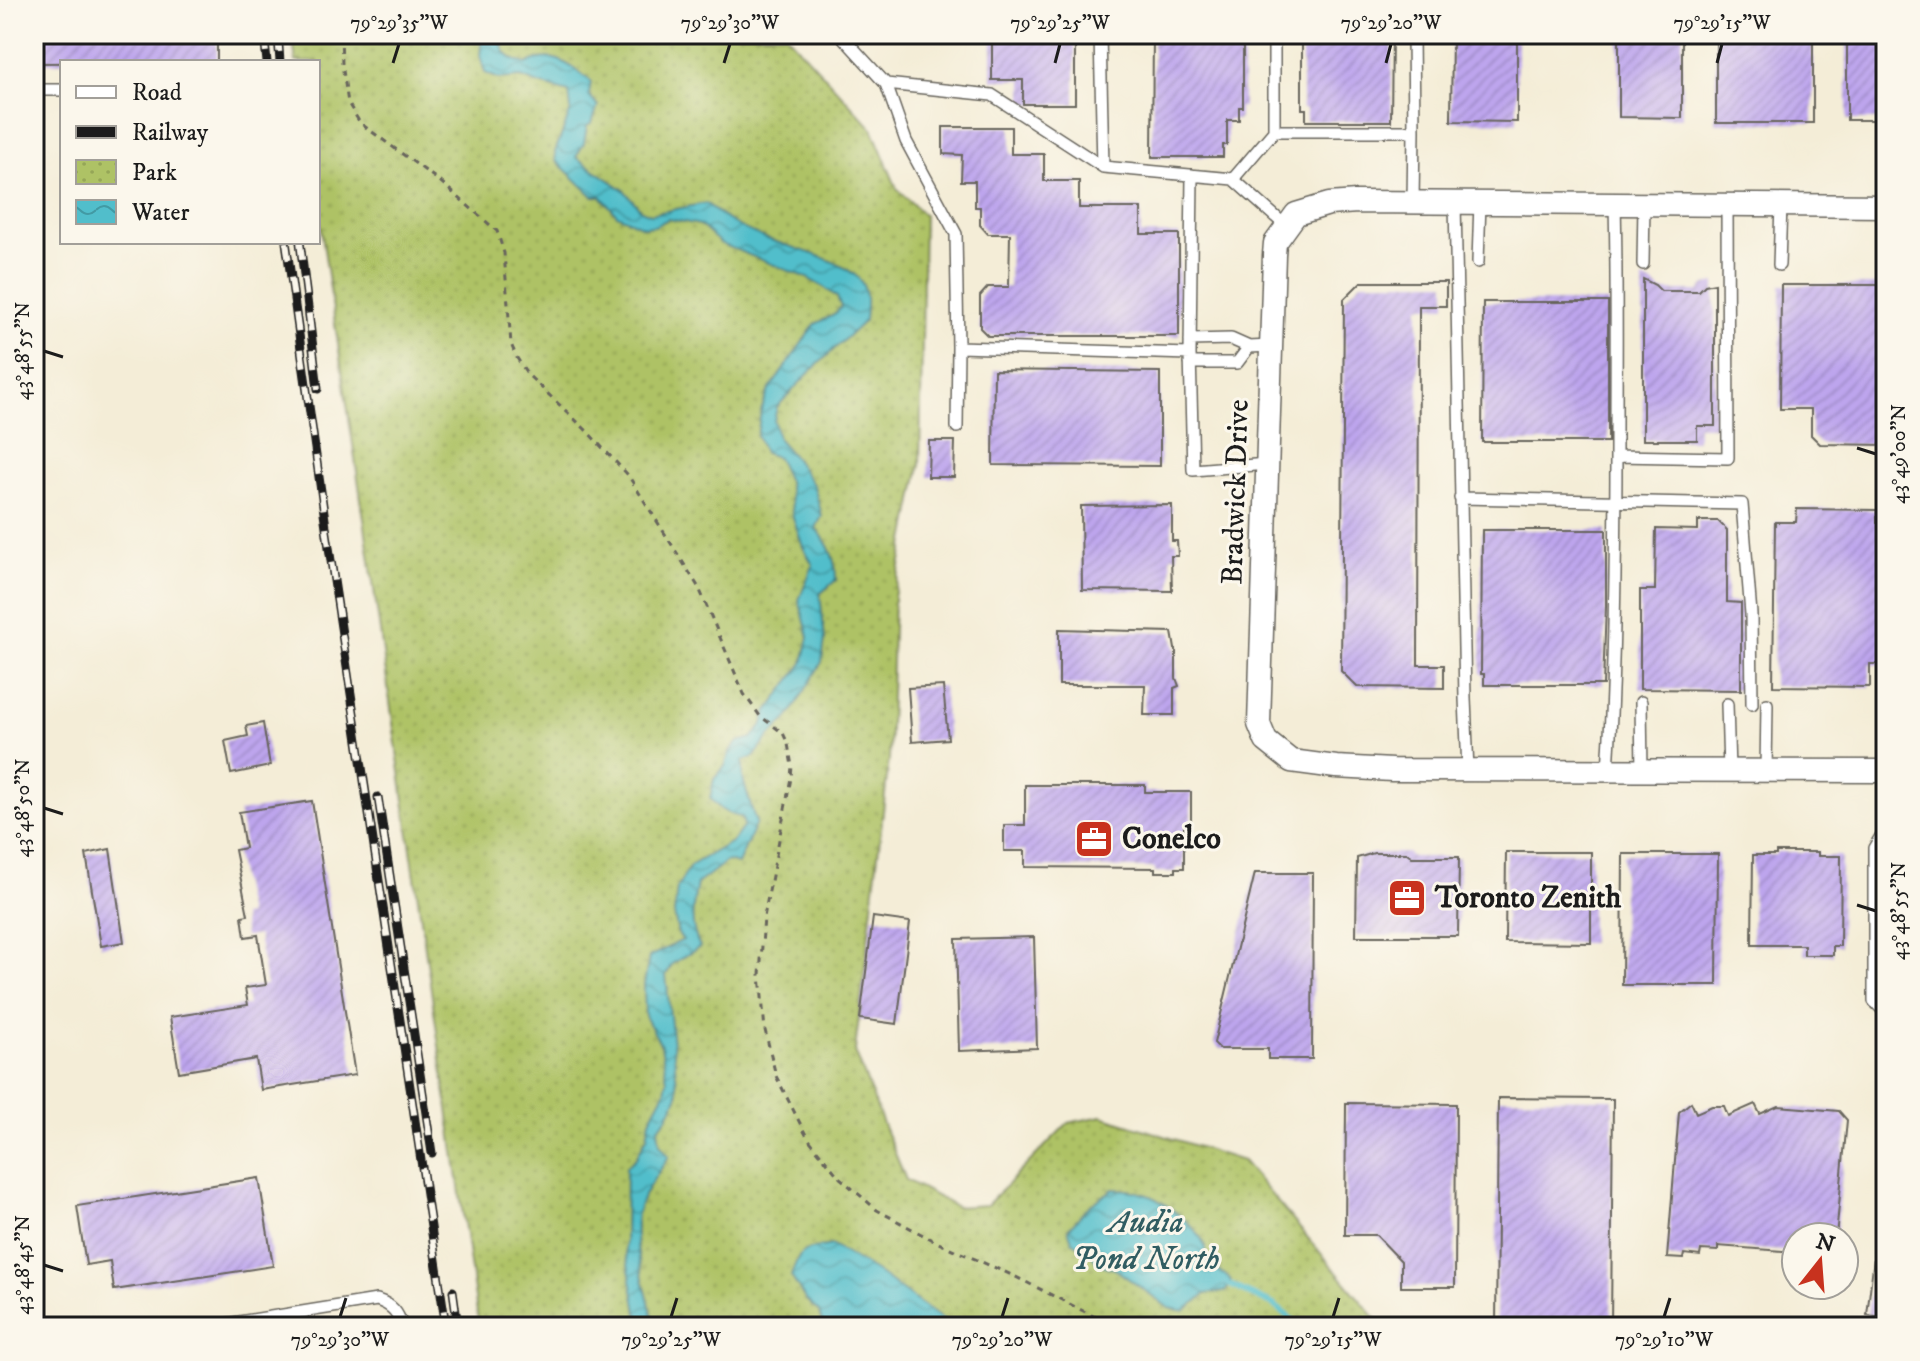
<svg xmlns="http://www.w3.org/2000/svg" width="1920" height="1361" viewBox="0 0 1920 1361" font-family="'IM FELL DW Pica',serif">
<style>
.park{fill:url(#park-dots);stroke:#656f40;stroke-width:2}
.water{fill:url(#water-waves);stroke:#366d74;stroke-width:2}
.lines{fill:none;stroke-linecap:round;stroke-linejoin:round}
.stream{stroke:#51becb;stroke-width:6}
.building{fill:url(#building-hatch)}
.lane-casing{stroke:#68655d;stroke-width:14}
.street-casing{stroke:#68655d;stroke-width:25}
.path{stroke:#68655d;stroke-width:3;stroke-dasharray:6 6;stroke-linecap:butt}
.lane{stroke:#fff;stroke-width:11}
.street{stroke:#fff;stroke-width:22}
.rail-casing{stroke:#1c1c1c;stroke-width:9}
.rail{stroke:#fbf7ec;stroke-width:6;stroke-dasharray:18;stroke-linecap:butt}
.ticks{fill:none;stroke:#1c1c1c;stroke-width:3}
.labels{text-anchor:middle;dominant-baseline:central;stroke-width:6;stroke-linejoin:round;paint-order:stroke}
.street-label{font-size:30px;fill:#1c1c1c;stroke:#fbf7ec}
.poi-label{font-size:30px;font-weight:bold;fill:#1c1c1c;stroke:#fbf7ec;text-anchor:start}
.water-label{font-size:32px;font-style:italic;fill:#315d62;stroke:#fbf7ec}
.neatline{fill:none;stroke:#1c1c1c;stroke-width:3}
.ticks-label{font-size:20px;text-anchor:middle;fill:#1c1c1c}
</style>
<defs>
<pattern id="park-dots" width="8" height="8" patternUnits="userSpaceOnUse" patternTransform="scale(2)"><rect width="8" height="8" fill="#aec265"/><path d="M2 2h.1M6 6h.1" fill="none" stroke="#95a657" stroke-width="1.8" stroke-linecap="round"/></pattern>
<pattern id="water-waves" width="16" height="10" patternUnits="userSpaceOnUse" patternTransform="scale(2)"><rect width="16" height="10" fill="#51becb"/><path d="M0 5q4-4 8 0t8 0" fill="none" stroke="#429aa4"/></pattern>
<pattern id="building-hatch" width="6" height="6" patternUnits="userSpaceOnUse" patternTransform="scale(2)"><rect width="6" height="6" fill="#bda5ed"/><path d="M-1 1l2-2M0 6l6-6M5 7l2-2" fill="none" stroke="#a28dcb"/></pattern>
</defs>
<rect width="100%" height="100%" fill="#fbf7ec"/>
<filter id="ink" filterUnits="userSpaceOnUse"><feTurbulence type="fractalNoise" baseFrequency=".0125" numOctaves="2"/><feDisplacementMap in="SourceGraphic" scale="16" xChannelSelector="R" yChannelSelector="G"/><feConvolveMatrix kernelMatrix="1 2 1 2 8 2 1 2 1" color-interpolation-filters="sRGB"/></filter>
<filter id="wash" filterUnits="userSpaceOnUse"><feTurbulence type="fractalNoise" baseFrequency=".006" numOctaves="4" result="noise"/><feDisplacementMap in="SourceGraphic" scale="32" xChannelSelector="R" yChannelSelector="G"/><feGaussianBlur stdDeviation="1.8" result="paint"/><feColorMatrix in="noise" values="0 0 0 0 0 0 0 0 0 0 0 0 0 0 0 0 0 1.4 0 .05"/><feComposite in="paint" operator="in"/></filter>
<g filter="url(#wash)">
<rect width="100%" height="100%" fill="#f4edd7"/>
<!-- park -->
<path class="park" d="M292,34H786L872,128L897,189L924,215L920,465L894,597L889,760L855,1051L885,1129L906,1180L956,1207L987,1205L1068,1123L1102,1116L1243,1161L1383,1327H479L365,526L318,208V62H296Z"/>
<!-- water -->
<path class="water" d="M482,34H500C502,53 507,59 526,64C555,50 568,64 591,81L589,95L598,106L592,123L587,126L584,143L576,157L624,190L641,210L651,214L706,203C725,221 741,228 765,238C790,248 848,260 862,283C868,295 866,307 865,320L808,374L777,407L774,421L778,439L792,455L814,486L822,516L816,528C829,544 836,559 836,580L820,594L825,639L822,662L789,717L769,737L754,757L743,761V779L756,823L738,864L727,861L697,884C692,908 689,925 700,947L672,964L666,975L678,1095L667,1118L658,1128L660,1144L669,1156C659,1173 644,1190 638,1210C629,1238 648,1298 656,1327H640L625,1249L626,1167L636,1158L647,1137L650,1120L665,1092L667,1080L661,1045L645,1016L644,985L649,957L683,940L678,934L674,914L677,888L690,866L733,841L744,826L742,817C727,815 720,810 710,798L714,779L725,766L730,752L738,742L752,738L762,726L767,712L803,663L809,637L799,600L813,565L803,547L793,518L788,481L777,457L764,453L757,436L761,411L768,392L815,324L834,315L841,307L837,297L825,288L807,278L721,244L700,225L668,219L655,226L643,227L617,215L601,196H593L556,161L555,152L571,110L569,92L539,84L521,77L499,79L485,73L480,56Z
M1113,1189C1126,1189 1138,1191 1150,1196C1167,1203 1199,1229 1205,1246C1207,1252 1207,1259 1207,1265L1227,1276L1231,1281L1226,1291L1206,1294L1184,1311L1169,1308L1115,1269L1098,1264L1090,1252L1072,1241L1068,1229L1088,1207Z
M831,1245L875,1271L953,1327H823L819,1312L805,1299L791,1276C800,1247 803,1251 831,1245Z"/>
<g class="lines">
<!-- stream -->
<path class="stream" d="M1230,1285L1274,1305L1301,1327"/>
</g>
<g id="blocks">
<!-- building -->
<path class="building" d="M34,34H217V62L34,63Z
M992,34H1075V104H1023V80H992Z
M1153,34H1240V44L1243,48V107H1239V120H1227V145H1223V157H1152Z
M1302,34H1392L1391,121H1306V109H1302Z
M1452,34H1517V122L1451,121Z
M1619,34H1682V118L1619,117Z
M1716,34H1813V123H1716Z
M1847,34H1886V120H1847Z
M943,127H1011V154H1044V181H1079V208H1141V234H1179V336H988L980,328V296L988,287H1009L1010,234H988L980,225V207H975V181H961L962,155L943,154Z
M1643,279L1655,285L1661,291H1699L1705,285L1715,283V426H1697V440H1643Z
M1361,282H1446V306H1419L1418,665H1444V688L1357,687L1341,671L1344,299Z
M1781,285H1886V445L1820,444L1811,435V409H1780Z
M1483,302H1608V442H1482Z
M994,370L1160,372V466L993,465Z
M929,441H955L954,477H928Z
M1172,505V541H1177L1178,556H1171L1172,591L1082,590L1081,506Z
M1797,509L1877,510V522L1886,523V664H1870V687L1773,686L1775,522H1796Z
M1698,521H1718L1727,530V602L1741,603V690L1640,689V590H1655L1656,529L1698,530Z
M1482,530H1606V606L1603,685H1484V674H1481Z
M1059,629L1172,632L1175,649H1176V678L1179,686L1174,688V715H1144L1145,685H1059Z
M943,686L948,739L912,742L908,688Z
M263,723L270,766L231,774L225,741L248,736L246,726Z
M1025,785H1145V792H1191V827H1184V868H1176V872H1155V868L1025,867V851H1004V825H1025Z
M312,801L355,1075L261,1090L256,1059L179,1072L170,1017L248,1005L245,988L266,985L258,935L245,937L242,916L248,915L235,850L245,848L239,812Z
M110,849L124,942L101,946L86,854Z
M1506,852H1591V943L1505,942Z
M1776,852H1818V856H1841L1840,946H1833V955H1804V945H1752L1753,855H1776Z
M1374,853H1407L1412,857H1459L1458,936H1356L1357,858Z
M1623,854H1718L1717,985H1622Z
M1255,873H1313L1312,1059H1268V1049H1220L1214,1043Z
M873,917L910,922L897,1024L860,1019Z
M1034,937L1037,1048L959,1051L956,939Z
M1498,1098L1613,1099L1611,1327H1496Z
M1691,1102L1696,1113L1712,1106H1724L1728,1116L1755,1104L1760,1114L1778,1106L1839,1111L1847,1120L1836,1237H1796V1252L1718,1246V1251L1701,1250L1700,1256L1684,1254L1683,1259L1667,1258L1679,1112Z
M1346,1103L1456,1104L1455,1287H1401V1261L1376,1235H1345Z
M259,1178L273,1266L114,1290L110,1261L86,1265L77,1206Z
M1876,1241L1886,1242V1317L1867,1315Z"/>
</g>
</g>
<g filter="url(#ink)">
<use href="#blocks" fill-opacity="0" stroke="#68655d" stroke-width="2"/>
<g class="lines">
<defs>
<path id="lane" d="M840,34L886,84L992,95L1103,167L1233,179L1286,226
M1100,34L1103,167
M1413,34L1414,131
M886,84L906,141L956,234L958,347L1190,354L1192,175
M34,90H62
M1274,131H1414L1413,202
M1233,179L1274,131V34
M1455,202L1465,698L1468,771
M1478,262L1480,202
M1643,264L1644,204
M1779,265L1781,205
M1190,340L1231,339L1249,347L1271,346
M1190,354L1193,470L1267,464
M1190,363H1237L1249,347
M957,427L958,347
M1616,456L1728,458L1727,205
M1460,498L1742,504L1751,614L1752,704
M1641,702L1642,772
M1727,704L1729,771
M1608,771C1615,661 1616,552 1616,442C1616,362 1617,283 1615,204
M1766,771L1767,704
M1886,828L1874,848V1001L1886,1013
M207,1327L377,1300C392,1305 398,1312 402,1327"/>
<path id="street" d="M1886,206L1357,202L1329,204L1296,214L1275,243L1274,255L1259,724L1266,741L1291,761L1336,767L1392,770L1886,771"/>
</defs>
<!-- lane casing -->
<use href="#lane" class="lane-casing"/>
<!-- street casing -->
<use href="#street" class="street-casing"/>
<!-- path -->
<path class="path" d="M341,34L342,64L348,103L360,123L442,183L497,231L504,253L511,344L517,358L528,375L585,429L628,475L699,588L744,694L760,716L783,733L788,744L792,766L791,778L764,917L760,975L765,1030L776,1076L807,1137L839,1177L877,1210L936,1242L1014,1276L1115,1327"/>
<!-- lane -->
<use href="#lane" class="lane"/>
<!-- street -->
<use href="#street" class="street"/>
<defs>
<path id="rail" d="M264,34L267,62
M278,34L280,62
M286,242L327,534L446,1327
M300,242L318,389
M378,797L432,1153
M453,1291L458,1327"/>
</defs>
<!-- rail casing -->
<use href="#rail" class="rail-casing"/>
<!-- rail -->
<use href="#rail" class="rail"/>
</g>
</g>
<!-- ticks -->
<path class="ticks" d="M393,63L399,44M724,63L730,44M1055,63L1060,44M1386,63L1391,44M1717,63L1722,44M44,351L63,357M1857,448L1876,454M44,808L63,814M1857,905L1876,911M44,1265L63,1271M340,1317L346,1298M671,1317L677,1298M1002,1317L1008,1298M1333,1317L1339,1298M1664,1317L1670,1298"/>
<!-- icons -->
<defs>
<symbol id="office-square" viewBox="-11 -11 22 22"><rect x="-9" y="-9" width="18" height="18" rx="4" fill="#c8321e" stroke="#fbf7ec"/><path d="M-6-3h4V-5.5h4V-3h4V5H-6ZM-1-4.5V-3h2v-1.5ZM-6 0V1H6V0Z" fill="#fff"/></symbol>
</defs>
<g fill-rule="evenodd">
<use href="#office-square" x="1072" y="817" width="44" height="44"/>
<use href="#office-square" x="1385" y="876" width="44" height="44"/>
</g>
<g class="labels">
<!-- street labels -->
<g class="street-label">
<text transform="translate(1236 492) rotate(-88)">Bradwick Drive</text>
</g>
<!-- poi labels -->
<g class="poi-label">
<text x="1122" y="839">Conelco</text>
<text x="1435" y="898">Toronto Zenith</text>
</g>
<!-- water labels -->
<g class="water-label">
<text x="1146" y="1223">Audia<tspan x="1146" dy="37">Pond North</tspan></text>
</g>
</g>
<!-- margin -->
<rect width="1920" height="1361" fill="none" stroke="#fbf7ec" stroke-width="88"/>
<!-- legend -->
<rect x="60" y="60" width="260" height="184" fill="#fbf7ec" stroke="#a29f99" stroke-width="2"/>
<rect x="76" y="86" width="40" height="12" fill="#ffffff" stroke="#a29f99" stroke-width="2"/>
<text x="132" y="100" font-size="24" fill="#1c1c1c">Road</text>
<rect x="76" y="126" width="40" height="12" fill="#1c1c1c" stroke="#a29f99" stroke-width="2"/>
<text x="132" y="140" font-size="24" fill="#1c1c1c">Railway</text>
<rect x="76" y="160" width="40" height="24" fill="url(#park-dots)" stroke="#a29f99" stroke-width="2"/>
<text x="132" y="180" font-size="24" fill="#1c1c1c">Park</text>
<rect x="76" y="200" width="40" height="24" fill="url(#water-waves)" stroke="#a29f99" stroke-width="2"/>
<text x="132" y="220" font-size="24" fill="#1c1c1c">Water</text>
<!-- north arrow -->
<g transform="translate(1820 1261) rotate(17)"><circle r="38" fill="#fbf7ec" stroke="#a29f99" stroke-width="2"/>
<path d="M0-6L14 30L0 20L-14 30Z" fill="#c8321e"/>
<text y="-12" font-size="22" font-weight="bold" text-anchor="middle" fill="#1c1c1c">N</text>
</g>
<rect x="44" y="44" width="1832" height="1273" class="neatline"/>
<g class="ticks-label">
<text x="399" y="29">79°29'35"W</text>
<text x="730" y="29">79°29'30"W</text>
<text x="1060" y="29">79°29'25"W</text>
<text x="1391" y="29">79°29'20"W</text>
<text x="1722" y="29">79°29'15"W</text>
<text transform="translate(22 351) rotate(-90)" y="7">43°48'55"N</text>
<text transform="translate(1898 454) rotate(-90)" y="7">43°49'00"N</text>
<text transform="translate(22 808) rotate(-90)" y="7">43°48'50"N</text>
<text transform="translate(1898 911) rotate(-90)" y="7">43°48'55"N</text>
<text transform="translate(22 1265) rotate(-90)" y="7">43°48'45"N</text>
<text x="340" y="1346">79°29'30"W</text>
<text x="671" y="1346">79°29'25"W</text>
<text x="1002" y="1346">79°29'20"W</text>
<text x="1333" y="1346">79°29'15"W</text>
<text x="1664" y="1346">79°29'10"W</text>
</g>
</svg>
